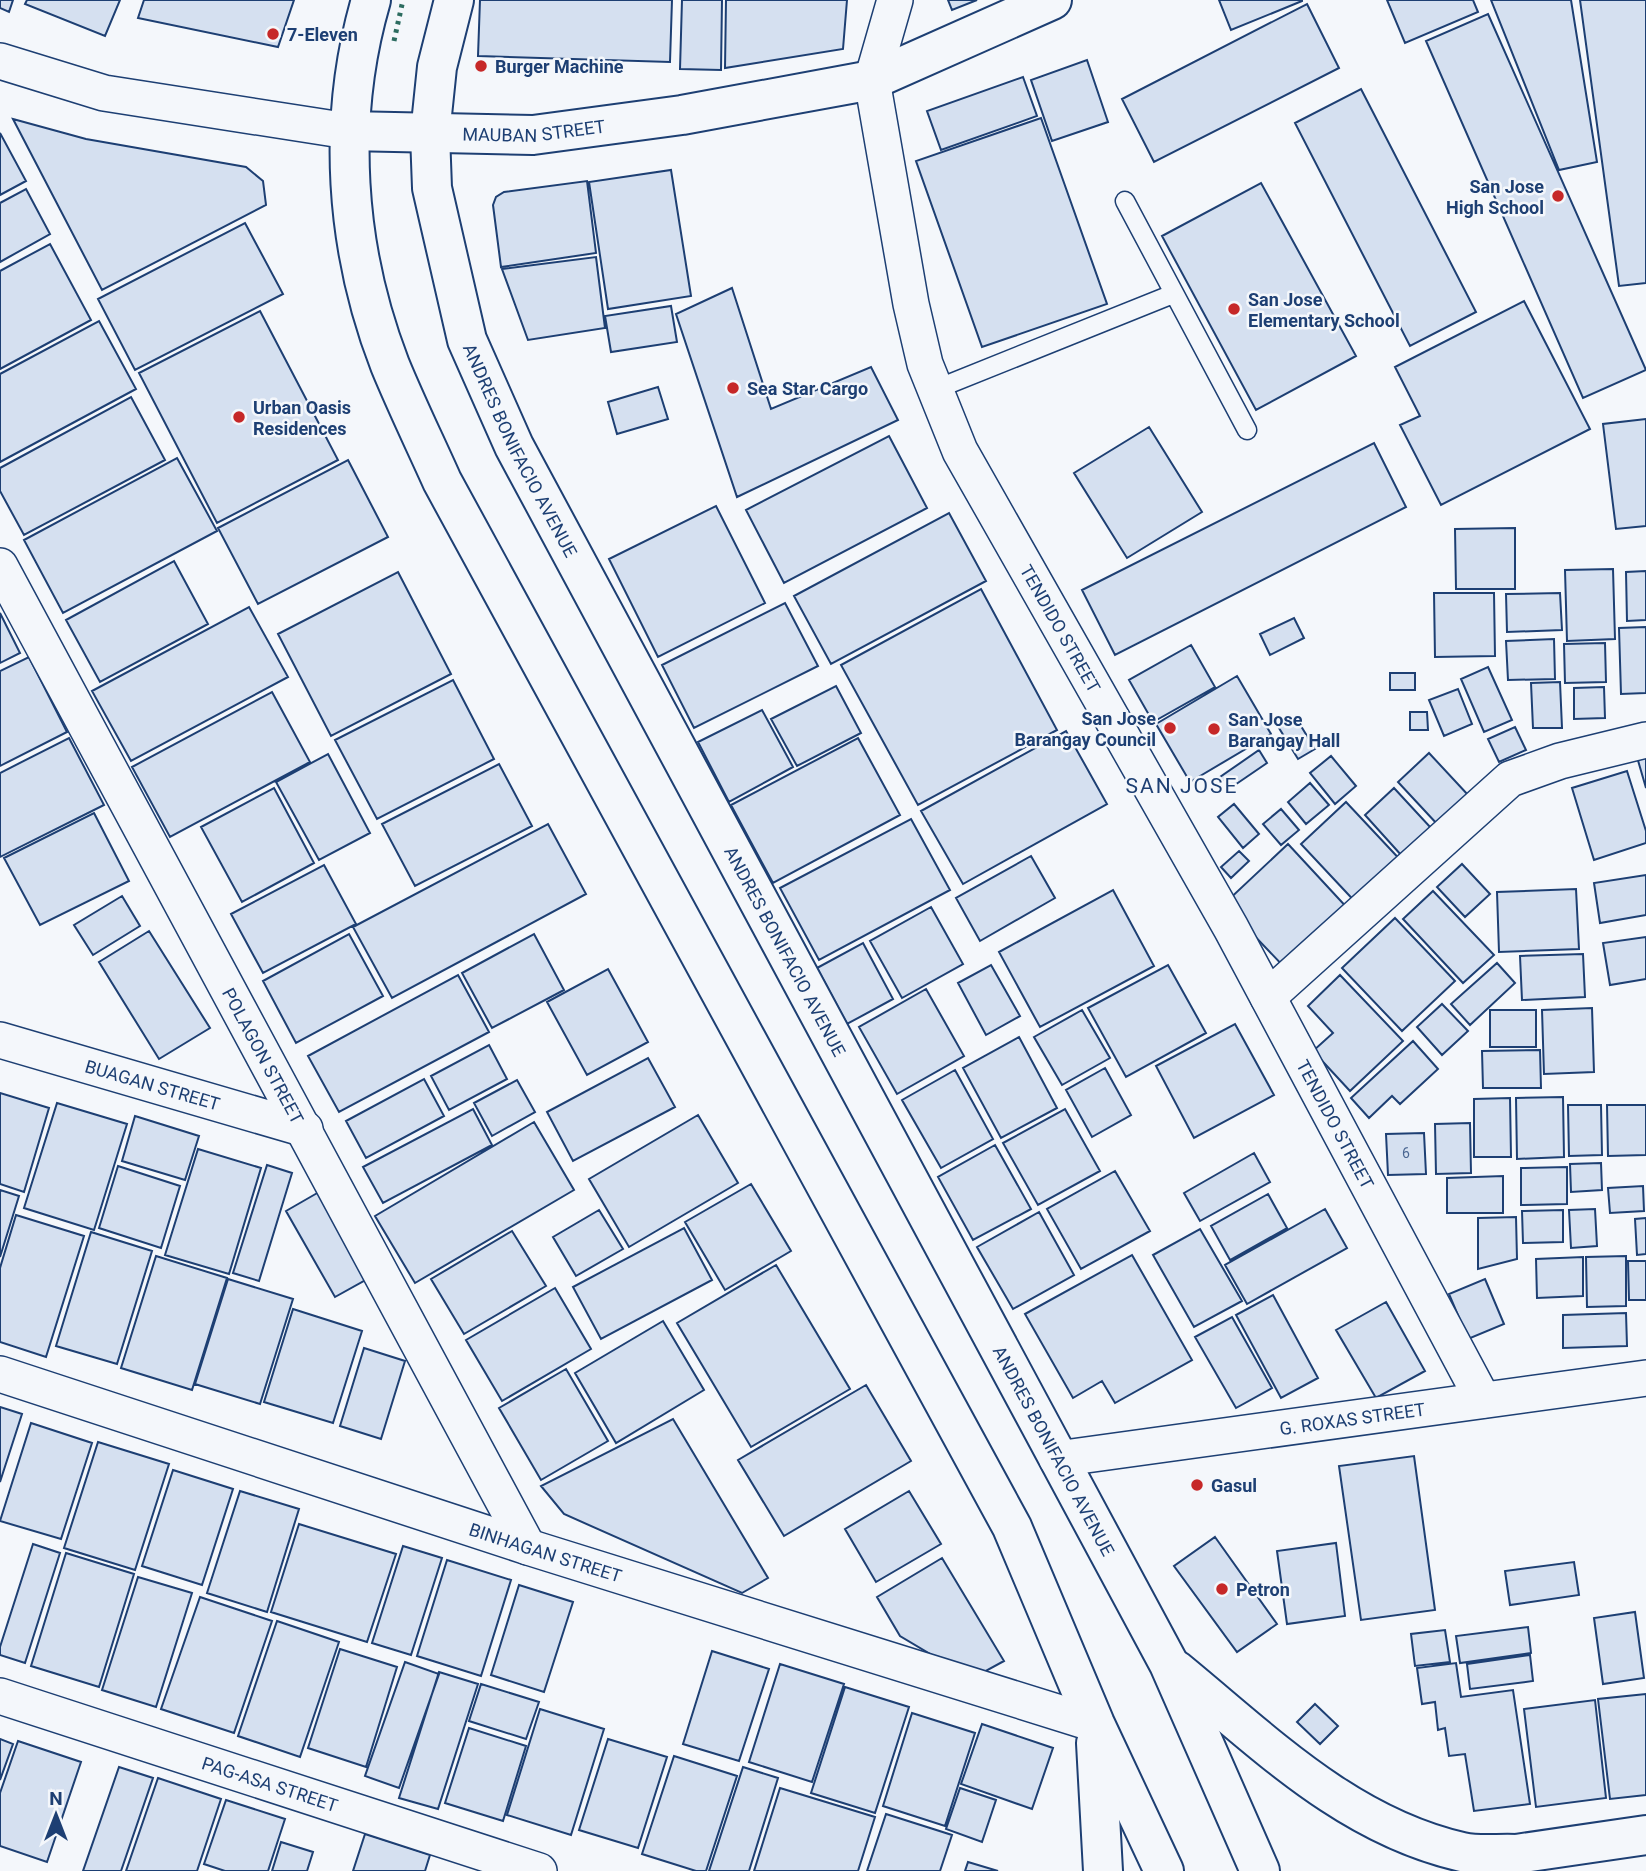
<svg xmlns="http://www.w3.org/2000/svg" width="1646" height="1871" viewBox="0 0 1646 1871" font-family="Roboto,sans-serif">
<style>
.building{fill:#d5e0f0;stroke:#1d3f73;stroke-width:2}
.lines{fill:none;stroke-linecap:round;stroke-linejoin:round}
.lane-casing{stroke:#1d3f73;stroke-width:21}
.street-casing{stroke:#1d3f73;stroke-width:38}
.secondary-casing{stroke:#1d3f73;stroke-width:42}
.primary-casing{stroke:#1d3f73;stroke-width:42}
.lane{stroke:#f4f7fb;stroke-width:18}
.street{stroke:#f4f7fb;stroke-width:35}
.secondary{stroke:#f4f7fb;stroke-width:38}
.primary{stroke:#f4f7fb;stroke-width:38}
.hedge{stroke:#2c6c60;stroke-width:5;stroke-dasharray:3.5 5;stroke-linecap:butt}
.poi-dot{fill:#c62828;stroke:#f4f7fb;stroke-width:2.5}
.labels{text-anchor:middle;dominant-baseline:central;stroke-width:5;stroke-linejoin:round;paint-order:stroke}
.number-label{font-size:14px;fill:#4b6792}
.poi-label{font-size:18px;font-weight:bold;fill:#1d3f73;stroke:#f4f7fb;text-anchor:start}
.street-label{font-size:18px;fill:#1d3f73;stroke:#f4f7fb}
.quarter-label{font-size:21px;letter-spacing:2px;fill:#1d3f73;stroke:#f4f7fb}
</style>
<rect width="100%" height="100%" fill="#f4f7fb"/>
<!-- building -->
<path class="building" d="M0,0H13L9,12L0,8Z
M27,0H120L105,36L25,4Z
M144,0H294L278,47L138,18Z
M480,0H672L670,62L478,56Z
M682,0H722L721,70L680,69Z
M726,0H847L843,49L725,68Z
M948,0H977L952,10Z
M1219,0H1302V1L1231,30Z
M1387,0H1473L1478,12L1405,43Z
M1491,0H1571L1597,162L1559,170Z
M1580,0H1646V283L1619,286Z
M1307,4L1339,68L1154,162L1122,99Z
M1488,14L1646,370L1583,398L1426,41Z
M1087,60L1108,122L1052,141L1031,80Z
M1023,77L1037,116L941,150L927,111Z
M1361,89L1476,312L1410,346L1295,123Z
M1041,118L1107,304L982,347L916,161Z
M13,119L86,139L246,167L263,181L266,205L102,290Z
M0,133L26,181L0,195Z
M671,170L691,296L608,309L589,182Z
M587,181L596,253L501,267L493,205L496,197L504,192Z
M1261,183L1356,356L1256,410L1162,236Z
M26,189L50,234L0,262V203Z
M245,223L283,294L135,370L98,299Z
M50,244L91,320L0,369V271Z
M596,257L605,328L528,340L502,269Z
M732,288L771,409L871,367L898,420L737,497L676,314Z
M1524,301L1590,429L1441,505L1400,425L1420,416L1395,367Z
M671,306L677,342L611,352L605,316Z
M260,311L338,460L217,523L139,373Z
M99,321L136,389L0,462V374Z
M658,387L668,419L617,434L608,402Z
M131,397L165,460L24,535L0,491V468Z
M1646,419V526L1616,529L1603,424Z
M1149,427L1202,512L1127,558L1074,473Z
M889,436L927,508L784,583L746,510Z
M1374,443L1406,507L1115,655L1082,590Z
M177,458L217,531L63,613L24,540Z
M348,460L388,537L258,604L218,528Z
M716,506L765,603L658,657L609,559Z
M949,513L986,581L831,664L794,596Z
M1515,528V589H1456L1455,529Z
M174,561L208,624L100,682L66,620Z
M1613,569L1615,639L1567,641L1565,570Z
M1646,571V620L1627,621L1626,572Z
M398,572L451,674L331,736L278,634Z
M981,589L1057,730L918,805L841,665Z
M1434,593H1494L1495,656L1435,657Z
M1560,593L1562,630L1507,632L1506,594Z
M785,603L818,666L694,728L662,665Z
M249,607L288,677L131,761L92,691Z
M0,613L20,653L0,663Z
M1294,618L1304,638L1270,655L1260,634Z
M1646,627V693L1621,694L1619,628Z
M1554,639L1555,679L1508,680L1506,641Z
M1605,643L1606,682L1565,683L1564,644Z
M1191,645L1215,687L1153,722L1129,680Z
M29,657L67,732L0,766V671Z
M1488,667L1512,720L1484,732L1461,679Z
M1390,673H1415V690H1390Z
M1237,676L1271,734L1190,782L1156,724Z
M453,680L494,759L377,819L335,740Z
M1560,682L1562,728H1533L1531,683Z
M836,686L861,733L797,766L771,719Z
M1604,687L1605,718L1574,719V688Z
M1458,689L1472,724L1444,736L1429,700Z
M272,692L310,762L170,837L132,767Z
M762,710L793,767L729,802L698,742Z
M1410,712H1427L1428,730H1410Z
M1296,718L1315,749L1298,759L1279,728Z
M1515,727L1526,750L1499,762L1488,739Z
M1066,731L1107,804L963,884L921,811Z
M69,738L104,805L0,857V773Z
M858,738L900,815L773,883L731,805Z
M1259,750L1267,763L1229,789L1220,777Z
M1429,753L1469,796L1438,825L1398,782Z
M328,754L370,833L319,860L276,782Z
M1646,754V788L1637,757Z
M1331,756L1356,786L1335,804L1310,773Z
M499,764L532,826L415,886L382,824Z
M1627,771L1646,831V843L1594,860L1572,788Z
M1310,783L1329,805L1306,824L1288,802Z
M274,788L314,863L242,902L201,827Z
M1394,788L1431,828L1402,856L1365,815Z
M1346,802L1406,866L1361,908L1301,844Z
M1234,804L1259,834L1243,848L1218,817Z
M1281,809L1299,830L1281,845L1263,824Z
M94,813L129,881L40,925L4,858Z
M911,819L950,890L819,960L780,888Z
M548,824L586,894L392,998L353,927Z
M1288,844L1351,912L1288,971L1224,904Z
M1239,851L1249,861L1231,878L1221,867Z
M1031,856L1055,898L980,941L956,898Z
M1462,864L1490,894L1465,917L1437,887Z
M324,865L356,924L263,973L231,914Z
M1646,875V915L1600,923L1594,883Z
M1576,889L1579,949L1499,952L1497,892Z
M1113,890L1154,966L1040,1027L999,952Z
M1433,891L1494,955L1463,983L1403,919Z
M122,896L140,926L93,955L74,925Z
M931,907L963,964L902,998L870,941Z
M1395,918L1455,981L1402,1031L1342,968Z
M149,931L210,1028L159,1059L99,962Z
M349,934L383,996L296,1043L263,981Z
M534,934L564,990L492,1028L462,973Z
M1646,937V979L1610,985L1603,943Z
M863,943L893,999L847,1024L817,968Z
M1583,954L1585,997L1522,1000L1520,956Z
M1497,963L1515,983L1470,1025L1451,1004Z
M991,965L1020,1016L986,1035L958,983Z
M1168,965L1206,1033L1126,1077L1088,1008Z
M608,969L648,1042L587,1075L547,1002Z
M458,975L489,1032L339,1112L308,1056Z
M1340,975L1403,1041L1350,1091L1313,1051L1333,1033L1308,1006Z
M926,989L964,1056L897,1094L859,1027Z
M1442,1004L1468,1031L1442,1055L1417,1027Z
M1592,1008L1594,1072L1544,1074L1542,1010Z
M1082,1010L1110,1058L1062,1085L1034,1037Z
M1490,1010H1536V1047H1490Z
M1235,1024L1274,1095L1194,1138L1156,1066Z
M1019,1037L1057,1108L1001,1138L963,1068Z
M1413,1041L1438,1069L1400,1104L1392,1096L1369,1118L1351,1098Z
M489,1045L507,1079L449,1110L431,1076Z
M1540,1050L1541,1088H1483L1482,1051Z
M648,1058L675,1107L573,1161L547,1112Z
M1105,1068L1131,1115L1092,1137L1066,1090Z
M955,1070L993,1139L941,1168L902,1100Z
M424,1079L444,1116L366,1158L346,1121Z
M517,1080L535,1112L492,1136L474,1103Z
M0,1093L49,1108L24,1192L0,1184Z
M1563,1097L1564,1157L1517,1159L1516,1098Z
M1510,1098L1511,1157H1474V1099Z
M57,1103L127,1124L94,1230L24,1208Z
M1568,1105H1601L1602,1155L1569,1156Z
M1607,1105H1646V1155L1608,1156Z
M473,1109L492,1145L383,1203L363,1167Z
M1065,1109L1100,1171L1038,1205L1003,1143Z
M698,1115L738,1183L629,1247L589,1179Z
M135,1116L199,1136L185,1180L122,1161Z
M534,1122L574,1190L415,1283L375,1216Z
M1470,1123L1471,1173L1436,1174L1435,1124Z
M1424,1133L1426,1174L1388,1175L1386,1134Z
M995,1145L1031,1209L973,1240L938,1177Z
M198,1149L261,1168L229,1274L165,1255Z
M1254,1153L1270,1182L1200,1221L1184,1193Z
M1601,1163L1602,1190L1571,1192L1570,1164Z
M267,1165L292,1173L259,1281L233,1273Z
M118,1166L180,1186L161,1248L99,1228Z
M1567,1167V1204L1521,1205V1168Z
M1115,1171L1150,1231L1081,1269L1047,1209Z
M1503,1176V1213H1447V1178Z
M751,1184L791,1251L725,1290L685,1222Z
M1643,1186L1644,1211L1610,1213L1608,1188Z
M0,1190L19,1196L0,1257Z
M319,1192L369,1278L335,1297L286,1211Z
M1268,1194L1287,1228L1230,1260L1211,1226Z
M1325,1209L1347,1248L1247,1304L1225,1265Z
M1595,1209L1597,1246L1571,1248L1569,1210Z
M599,1210L623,1249L576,1276L553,1237Z
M1563,1210V1242L1523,1243L1522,1211Z
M1039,1212L1074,1275L1013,1309L977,1247Z
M16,1215L84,1236L46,1357L0,1342V1268Z
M1516,1217L1517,1259L1478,1269V1218Z
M1646,1218V1254L1637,1255L1635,1219Z
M684,1228L712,1280L601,1339L573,1287Z
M1200,1229L1242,1301L1194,1327L1153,1255Z
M512,1231L546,1286L464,1334L431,1279Z
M91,1232L152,1251L117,1364L56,1346Z
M1132,1255L1192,1360L1115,1403L1102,1381L1073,1398L1025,1314Z
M156,1256L227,1278L192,1390L121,1368Z
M1626,1256V1306L1587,1307L1586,1257Z
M1583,1257V1296L1537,1298L1536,1259Z
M1628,1261H1646V1300H1629Z
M776,1265L850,1389L751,1447L677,1323Z
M228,1279L293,1299L260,1404L195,1384Z
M1485,1279L1504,1324L1468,1339L1449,1294Z
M555,1288L591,1349L502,1401L466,1340Z
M1273,1295L1318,1378L1281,1398L1236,1315Z
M1386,1302L1425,1371L1376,1398L1336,1330Z
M293,1309L362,1331L333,1423L264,1402Z
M1626,1313L1627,1346L1563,1348V1315Z
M1232,1317L1272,1388L1236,1408L1195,1337Z
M663,1321L704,1390L616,1443L575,1373Z
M364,1348L405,1361L381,1439L340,1426Z
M566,1369L608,1441L541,1480L499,1408Z
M866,1385L911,1461L784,1536L738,1460Z
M0,1407L22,1414L0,1482Z
M673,1419L768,1578L742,1593L564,1514L541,1486Z
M31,1423L92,1443L61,1539L0,1521Z
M98,1442L169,1464L135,1570L64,1548Z
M1414,1456L1435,1610L1361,1620L1339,1466Z
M173,1470L233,1489L202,1585L142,1566Z
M240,1491L299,1509L267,1612L207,1593Z
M909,1491L941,1544L876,1582L845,1529Z
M299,1524L396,1554L367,1642L271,1612Z
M1215,1537L1277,1624L1237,1652L1174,1566Z
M1336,1543L1345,1616L1287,1624L1277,1551Z
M33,1544L60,1553L25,1663L0,1655V1647Z
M403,1546L442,1558L411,1655L372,1643Z
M66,1553L134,1574L99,1687L31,1666Z
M942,1558L1004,1661L984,1672L932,1655L900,1636L877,1597Z
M447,1560L511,1580L481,1676L417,1656Z
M1574,1562L1579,1595L1510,1605L1505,1571Z
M138,1577L192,1593L156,1707L102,1690Z
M519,1585L573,1602L544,1692L491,1675Z
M200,1597L272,1621L234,1733L161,1709Z
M1635,1612L1644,1678L1603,1684L1594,1618Z
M277,1621L339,1642L300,1757L238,1736Z
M1528,1627L1531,1653L1460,1663L1456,1636Z
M1445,1630L1450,1662L1415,1666L1411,1634Z
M340,1649L397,1667L366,1767L308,1748Z
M712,1651L769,1669L739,1761L683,1744Z
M1530,1655L1533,1681L1470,1689L1467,1664Z
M405,1662L439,1674L399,1788L365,1776Z
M1456,1663L1461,1697L1513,1690L1530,1804L1474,1811L1465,1754L1449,1756L1445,1728L1438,1730L1435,1702L1422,1704L1417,1668Z
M780,1664L844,1684L812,1782L749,1762Z
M439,1672L478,1684L438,1809L399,1798Z
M481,1684L539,1702L526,1739L469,1721Z
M845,1687L909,1707L875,1813L811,1793Z
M1646,1694V1795L1610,1799L1598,1699Z
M1595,1700L1606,1798L1536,1807L1524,1709Z
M1315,1704L1338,1726L1320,1744L1297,1722Z
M540,1709L604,1729L571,1835L507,1815Z
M912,1713L975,1733L945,1826L883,1806Z
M982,1724L1053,1748L1032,1809L961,1784Z
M469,1728L526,1746L503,1821L445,1803Z
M0,1739L13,1744L0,1780Z
M608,1739L667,1757L638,1848L579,1830Z
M18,1741L81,1762L47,1862L0,1846V1793Z
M674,1756L737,1776L706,1871H696L642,1854Z
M119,1767L153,1778L121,1871H83Z
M743,1767L778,1778L749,1871H709Z
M158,1778L221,1799L197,1871H126Z
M780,1788L875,1817L858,1871H754Z
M960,1788L996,1800L982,1842L946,1829Z
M226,1800L285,1819L268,1871H225L204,1864Z
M886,1814L952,1835L940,1871H867Z
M365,1834L430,1855L425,1871H353Z
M281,1842L313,1852L307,1871H272Z
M968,1862L998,1871H965Z"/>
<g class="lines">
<defs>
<path id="lane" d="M1125,201L1247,430
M934,390L1173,294"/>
<g id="street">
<path id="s1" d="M895,0L872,80L911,304L925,364L960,451L1231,928L1483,1400"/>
<path d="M0,61L104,93L348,131"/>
<path id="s2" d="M0,566L528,1547"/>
<path d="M1268,997L1510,779L1560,761L1646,740"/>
<path id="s3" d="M0,1040L305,1129"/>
<path id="s4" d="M0,1374L528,1547L1095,1724"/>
<path id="s5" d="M1057,1459L1646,1378"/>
<path id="s6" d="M0,1696L539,1871"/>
</g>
<g id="secondary">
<path id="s7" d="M348,131L533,135L682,115L872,80L1052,0"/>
<path d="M1482,1864L1516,1854L1646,1835"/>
</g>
<g id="primary">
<path d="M371,0C336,120 345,249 390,365C406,404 425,443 442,481L1012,1527L1095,1724L1164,1871"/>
<path id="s8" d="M454,0L437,67L430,134L432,188L467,340L514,446L1169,1664L1260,1871"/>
<path d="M1176,1670C1264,1742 1347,1826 1462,1852C1479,1856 1499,1853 1516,1854"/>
<path d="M1096,1743L1103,1871"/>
</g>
</defs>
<!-- lane casing -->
<use href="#lane" class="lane-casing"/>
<!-- street casing -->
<use href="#street" class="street-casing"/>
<!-- secondary casing -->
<use href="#secondary" class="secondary-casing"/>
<!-- primary casing -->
<use href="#primary" class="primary-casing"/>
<!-- lane -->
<use href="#lane" class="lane"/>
<!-- street -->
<use href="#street" class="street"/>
<!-- secondary -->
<use href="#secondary" class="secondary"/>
<!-- primary -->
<use href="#primary" class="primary"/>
<!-- hedge -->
<path class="hedge" d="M394,41L403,0"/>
</g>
<!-- markers -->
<g class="poi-dot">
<circle cx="273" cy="34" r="7"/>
<circle cx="481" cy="66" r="7"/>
<circle cx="1558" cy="196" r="7"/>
<circle cx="1234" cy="309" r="7"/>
<circle cx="733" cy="388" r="7"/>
<circle cx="239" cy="417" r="7"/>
<circle cx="1170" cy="728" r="7"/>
<circle cx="1214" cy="729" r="7"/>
<circle cx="1197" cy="1485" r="7"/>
<circle cx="1222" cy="1589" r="7"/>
</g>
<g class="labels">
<!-- number labels -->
<g class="number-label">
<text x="1406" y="1153">6</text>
</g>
<!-- poi labels -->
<g class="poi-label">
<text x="287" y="34">7-Eleven</text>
<text x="495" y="66">Burger Machine</text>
<text x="1544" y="186" text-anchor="end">San Jose<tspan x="1544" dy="21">High School</tspan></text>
<text x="1248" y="299">San Jose<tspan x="1248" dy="21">Elementary School</tspan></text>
<text x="747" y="388">Sea Star Cargo</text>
<text x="253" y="407">Urban Oasis<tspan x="253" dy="21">Residences</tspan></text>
<text x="1156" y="718" text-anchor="end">San Jose<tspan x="1156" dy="21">Barangay Council</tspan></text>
<text x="1228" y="719">San Jose<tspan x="1228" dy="21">Barangay Hall</tspan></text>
<text x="1211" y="1485">Gasul</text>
<text x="1236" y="1589">Petron</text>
</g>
<!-- street labels -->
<g class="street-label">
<text stroke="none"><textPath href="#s7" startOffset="186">MAUBAN STREET</textPath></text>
<text stroke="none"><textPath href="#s8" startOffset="469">ANDRES BONIFACIO AVENUE</textPath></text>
<text stroke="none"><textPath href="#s1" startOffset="670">TENDIDO STREET</textPath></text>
<text stroke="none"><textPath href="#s8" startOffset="1036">ANDRES BONIFACIO AVENUE</textPath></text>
<text stroke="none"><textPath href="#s2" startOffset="556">POLAGON STREET</textPath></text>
<text stroke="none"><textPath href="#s3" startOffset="159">BUAGAN STREET</textPath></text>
<text stroke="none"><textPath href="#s1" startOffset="1237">TENDIDO STREET</textPath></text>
<text stroke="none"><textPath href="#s5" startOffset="298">G. ROXAS STREET</textPath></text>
<text stroke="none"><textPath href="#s8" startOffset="1603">ANDRES BONIFACIO AVENUE</textPath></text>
<text stroke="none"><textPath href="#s4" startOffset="574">BINHAGAN STREET</textPath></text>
<text stroke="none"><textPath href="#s6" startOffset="284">PAG-ASA STREET</textPath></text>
</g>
<!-- quarter labels -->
<g class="quarter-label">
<text x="1182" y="786">SAN JOSE</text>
</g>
</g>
<!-- north arrow -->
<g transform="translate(56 1815)" stroke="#f4f7fb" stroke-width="5" paint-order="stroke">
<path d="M0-5L12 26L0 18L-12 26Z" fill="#1d3f73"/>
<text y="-10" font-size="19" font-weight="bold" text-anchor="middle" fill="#1d3f73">N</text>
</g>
</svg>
